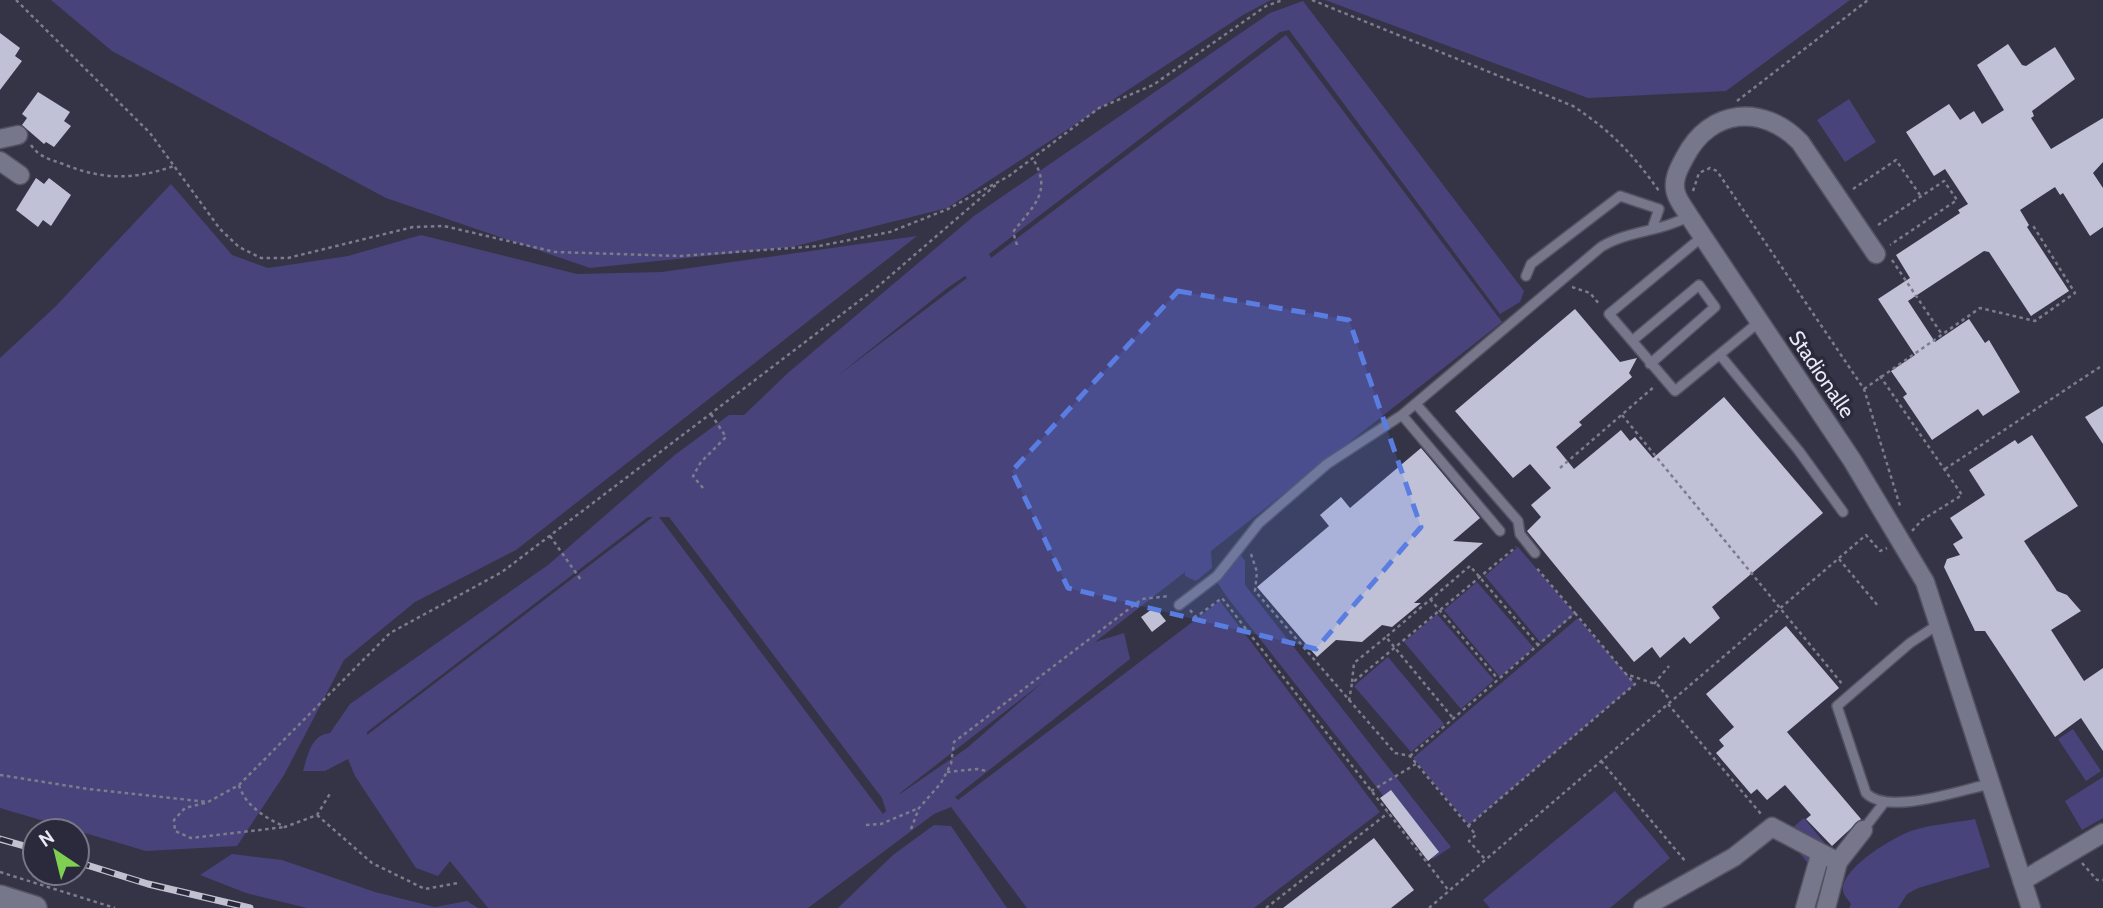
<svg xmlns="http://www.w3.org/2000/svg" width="2103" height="908" viewBox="0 0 2103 908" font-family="Cabin,sans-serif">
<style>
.green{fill:#48437a;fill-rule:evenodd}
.building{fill:#c0c0d7}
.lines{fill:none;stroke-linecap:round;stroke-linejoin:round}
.service-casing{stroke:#525261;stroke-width:12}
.minor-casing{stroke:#525261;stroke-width:21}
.tertiary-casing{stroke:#525261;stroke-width:26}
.path{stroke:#7c7c8c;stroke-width:2.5;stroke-dasharray:3.5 3.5;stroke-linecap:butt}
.service{stroke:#77778c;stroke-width:9}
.minor{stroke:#77778c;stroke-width:18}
.tertiary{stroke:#77778c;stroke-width:23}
.rail-casing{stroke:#c2c1cf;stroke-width:7}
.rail{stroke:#2b2a3c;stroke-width:4.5;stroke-dasharray:13;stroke-linecap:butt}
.marked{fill:#5a7de1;fill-opacity:0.2;stroke:#5a7de1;stroke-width:5;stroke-dasharray:14 9;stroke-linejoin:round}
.labels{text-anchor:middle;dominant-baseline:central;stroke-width:7;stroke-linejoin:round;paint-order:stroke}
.street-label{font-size:21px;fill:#eaeaf6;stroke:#2b2a3c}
</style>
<rect width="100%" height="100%" fill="#353447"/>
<!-- green -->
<path class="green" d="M51,0H1271L1243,15L947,208L792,247L590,268L386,198L112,51Z
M1325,0H1850L1726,91L1588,98Z
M1303,1L1524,291L1520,302L1500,314L1289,30L1280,32L989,254L991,258L1286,35L1502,322L1211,551L1212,568L1196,581L1185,576V572L1095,642L1124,633L1130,659L955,797L958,800L1220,601L1380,812L1254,908H1027L951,807L934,814L808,908H488L450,861L438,876L416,868L355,776L348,759L325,771H303C308,755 311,735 330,733L350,704L548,565L676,454L729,415H744L789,372L974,216L1270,13ZM965,276L967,278L836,377L946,289ZM648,517H653L367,735V732ZM659,517H669L882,798L886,811L883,814ZM1043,682L967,748L900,794V793Z
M1849,99L1876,142L1845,162L1817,120Z
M171,184L232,255L268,268L348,256L421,235L577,274L662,272L917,236L516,550L415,602L344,660L284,775L237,846L146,851L0,808V358L55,307Z
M1518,547L1575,614L1541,643L1485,576Z
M1236,549L1245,561V585L1451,847L1433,859L1227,597L1215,579Z
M1477,582L1534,648L1500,677L1444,610Z
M1437,614L1494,680L1461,709L1404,642Z
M1578,618L1635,684L1469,825L1413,758Z
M1388,657L1444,724L1411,752L1354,686Z
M2073,729L2101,771L2086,781L2058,739Z
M2103,777V818L2082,830L2065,801Z
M1615,791L1670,858L1610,908H1490L1483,900Z
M1804,818L1827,846L1817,854L1840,876L1810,869L1813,857L1807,862L1784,835Z
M1975,819L1990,867L1918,888L1907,894L1898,908H1849L1851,904C1848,899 1843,895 1843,890C1842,868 1892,838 1911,831C1931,824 1955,823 1975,819Z
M934,825L951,826L1007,908H838L893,855Z
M232,854L282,860L375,892L435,907L467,901L478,908H307L246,893L200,875Z"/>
<!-- building -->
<path class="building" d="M0,33L20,48L15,56L22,61L0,90Z
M2008,44L2022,65L2026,66L2055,47L2075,79L2032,111L2034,116L2031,118L2051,149L2103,118V162L2093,173L2103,188V227L2090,236L2063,193L2060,195L2055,187L2020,210L2029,225L2027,227L2069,291L2031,316L1989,252L1984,251L1908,301L1935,342L1969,319L1985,343L1989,340L2020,392L1983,416L1978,409L1932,440L1903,397L1907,394L1891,371L1915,355L1878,299L1910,278L1896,255L1960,213L1958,210L1968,204L1945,169L1934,176L1906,132L1949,104L1960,120L1974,111L1982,124L2004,110L1977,65Z
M38,92L70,112L64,121L71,126L54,147L46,142L44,144L22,125L27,118L22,114Z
M36,178L44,184L49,178L71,195L51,226L43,220L38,227L16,210Z
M1575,309L1620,362L1637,358L1629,373L1632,377L1579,422L1582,425L1556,447L1574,469L1621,430L1630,441L1635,437L1653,458L1724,397L1823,513L1712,607L1720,618L1690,644L1684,637L1660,658L1652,647L1634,662L1527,531L1541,517L1531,505L1551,488L1530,464L1513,478L1455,411Z
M2103,406V444L2085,417Z
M2032,435L2078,506L2024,541L2057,591L2067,595L2081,611L2051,630L2084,681L2103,668V751L2081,718L2055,737L1985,631H1975L1944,567L1947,559L1960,555L1953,544L1963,538L1950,518L1985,495L1969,470L2015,440L2018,444Z
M1421,448L1480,518L1453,541L1483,543L1414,603H1421L1392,627L1382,625L1362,642L1336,640L1317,657L1257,587L1329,526L1320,515L1341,497L1350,508Z
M1155,607L1166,621L1152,632L1141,617Z
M1786,626L1839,688L1787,732L1861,819L1832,846L1806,819L1811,815L1785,785L1767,800L1757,789L1751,794L1716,753L1724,746L1719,740L1734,727L1706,694Z
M1391,790L1439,852L1428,861L1380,798Z
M1374,838L1414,890L1391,908H1283Z"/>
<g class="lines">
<defs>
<path id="service" d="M1702,237L1609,314L1675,391L1759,322
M1526,276L1531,264L1620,196L1659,209L1652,229
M1632,341L1699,285L1715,307L1650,364
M1720,355L1799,451L1843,512
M1416,404L1518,521L1520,534L1535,553
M1500,531L1402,415L1601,247C1629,230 1661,232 1689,216
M1179,605L1217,576L1259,523L1327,464L1402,415
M1939,624L1910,643L1837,706L1866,793C1888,816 1960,790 1990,784
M1863,830L1883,804"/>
<path id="minor" d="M0,139L18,135
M0,161L20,175
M1876,254L1800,142C1763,104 1710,108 1685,157C1679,168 1672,180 1676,193C1678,201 1685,209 1689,216L1852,460L1925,582L2031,908
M2022,881L2103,833
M1643,908L1734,857L1772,827L1838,862L1863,830
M1805,908L1820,855
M1826,908L1838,862"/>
<path id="tertiary" d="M0,897L35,908"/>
</defs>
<!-- service casing -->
<use href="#service" class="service-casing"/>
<!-- minor casing -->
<use href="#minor" class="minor-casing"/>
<!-- tertiary casing -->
<use href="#tertiary" class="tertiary-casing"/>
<!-- path -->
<path class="path" d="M16,0L150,133L220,229L239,247L261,258H288L413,227L444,226L555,252L681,256L819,246L890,232L948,209L1009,176L1099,108L1153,85L1266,6L1283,0
M1312,0L1573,106C1611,131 1632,153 1659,191
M1737,101L1868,0
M31,145C39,157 49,159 63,164C102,180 134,180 174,166
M1853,189L1896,160L1920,195
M1693,191L1699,173L1710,168L1717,171L1864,389L1900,506
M1878,225L1944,181L1957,200L1890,245
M1017,245L1013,232C1033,206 1053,192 1033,159
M1892,260L1941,333
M1572,287L1590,293L1600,305
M1880,376L1962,495L1922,520L1912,531
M1864,389L1980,308L2035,321L2075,293L2032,224
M1622,415L1843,685
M1560,468L1655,386
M1945,469L2103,365
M703,488L693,476L701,462L726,437L711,414
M550,536L581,580
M1251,554L1257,572L1255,591L1395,753L1410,756L1476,835L1469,841L1485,859
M1839,559L1879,607
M1430,599L1498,679
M1190,610L1196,617L1222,598L1449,891
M1575,613L1626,674L1658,685L1670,700
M1352,682L1354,663L1386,637
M1654,684L1669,666
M1349,701L1352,683L1516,547
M1668,704L1761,814
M1452,717L1386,637L1470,566L1538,645
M1410,756L1575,613L1535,566
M1601,761L1686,862
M947,772L977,769L987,771
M0,775L88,789L208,802L239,785L390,633L502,572L875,289L998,183
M239,785C245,806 266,818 285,827L317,815L331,792
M1371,791L1416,764
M205,803L185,808L174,820L175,831L191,838L285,827
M317,815L372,863L425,889L458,883
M866,825L881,824L919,808
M1468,826L1635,684L1626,674
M911,829L919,808L941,783L951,764L954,742L1142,599L1170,596
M2082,863L2097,880H2103
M0,872L115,908
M1266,908L1388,813
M1429,908L1866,535L1880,551L1887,548"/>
<!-- service -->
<use href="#service" class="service"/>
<!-- minor -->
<use href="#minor" class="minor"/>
<!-- tertiary -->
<use href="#tertiary" class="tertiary"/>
<defs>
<path id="rail" d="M0,839L35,849
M77,862L148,884L250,908"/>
</defs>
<!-- rail casing -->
<use href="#rail" class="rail-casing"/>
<!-- rail -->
<use href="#rail" class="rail"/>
</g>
<!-- marked area -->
<path class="marked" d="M1178,291L1349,320L1421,527L1316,649L1068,588L1012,471Z"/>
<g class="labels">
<!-- street labels -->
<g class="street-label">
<text transform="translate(1822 374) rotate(56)">Stadionalle</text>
</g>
</g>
<!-- north arrow -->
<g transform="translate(56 852) rotate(325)"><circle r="33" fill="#2b2a3c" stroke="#777786" stroke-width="2"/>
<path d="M0-5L12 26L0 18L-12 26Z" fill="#7fd052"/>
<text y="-10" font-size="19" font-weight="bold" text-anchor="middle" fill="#eaeaf6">N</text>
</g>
</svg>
